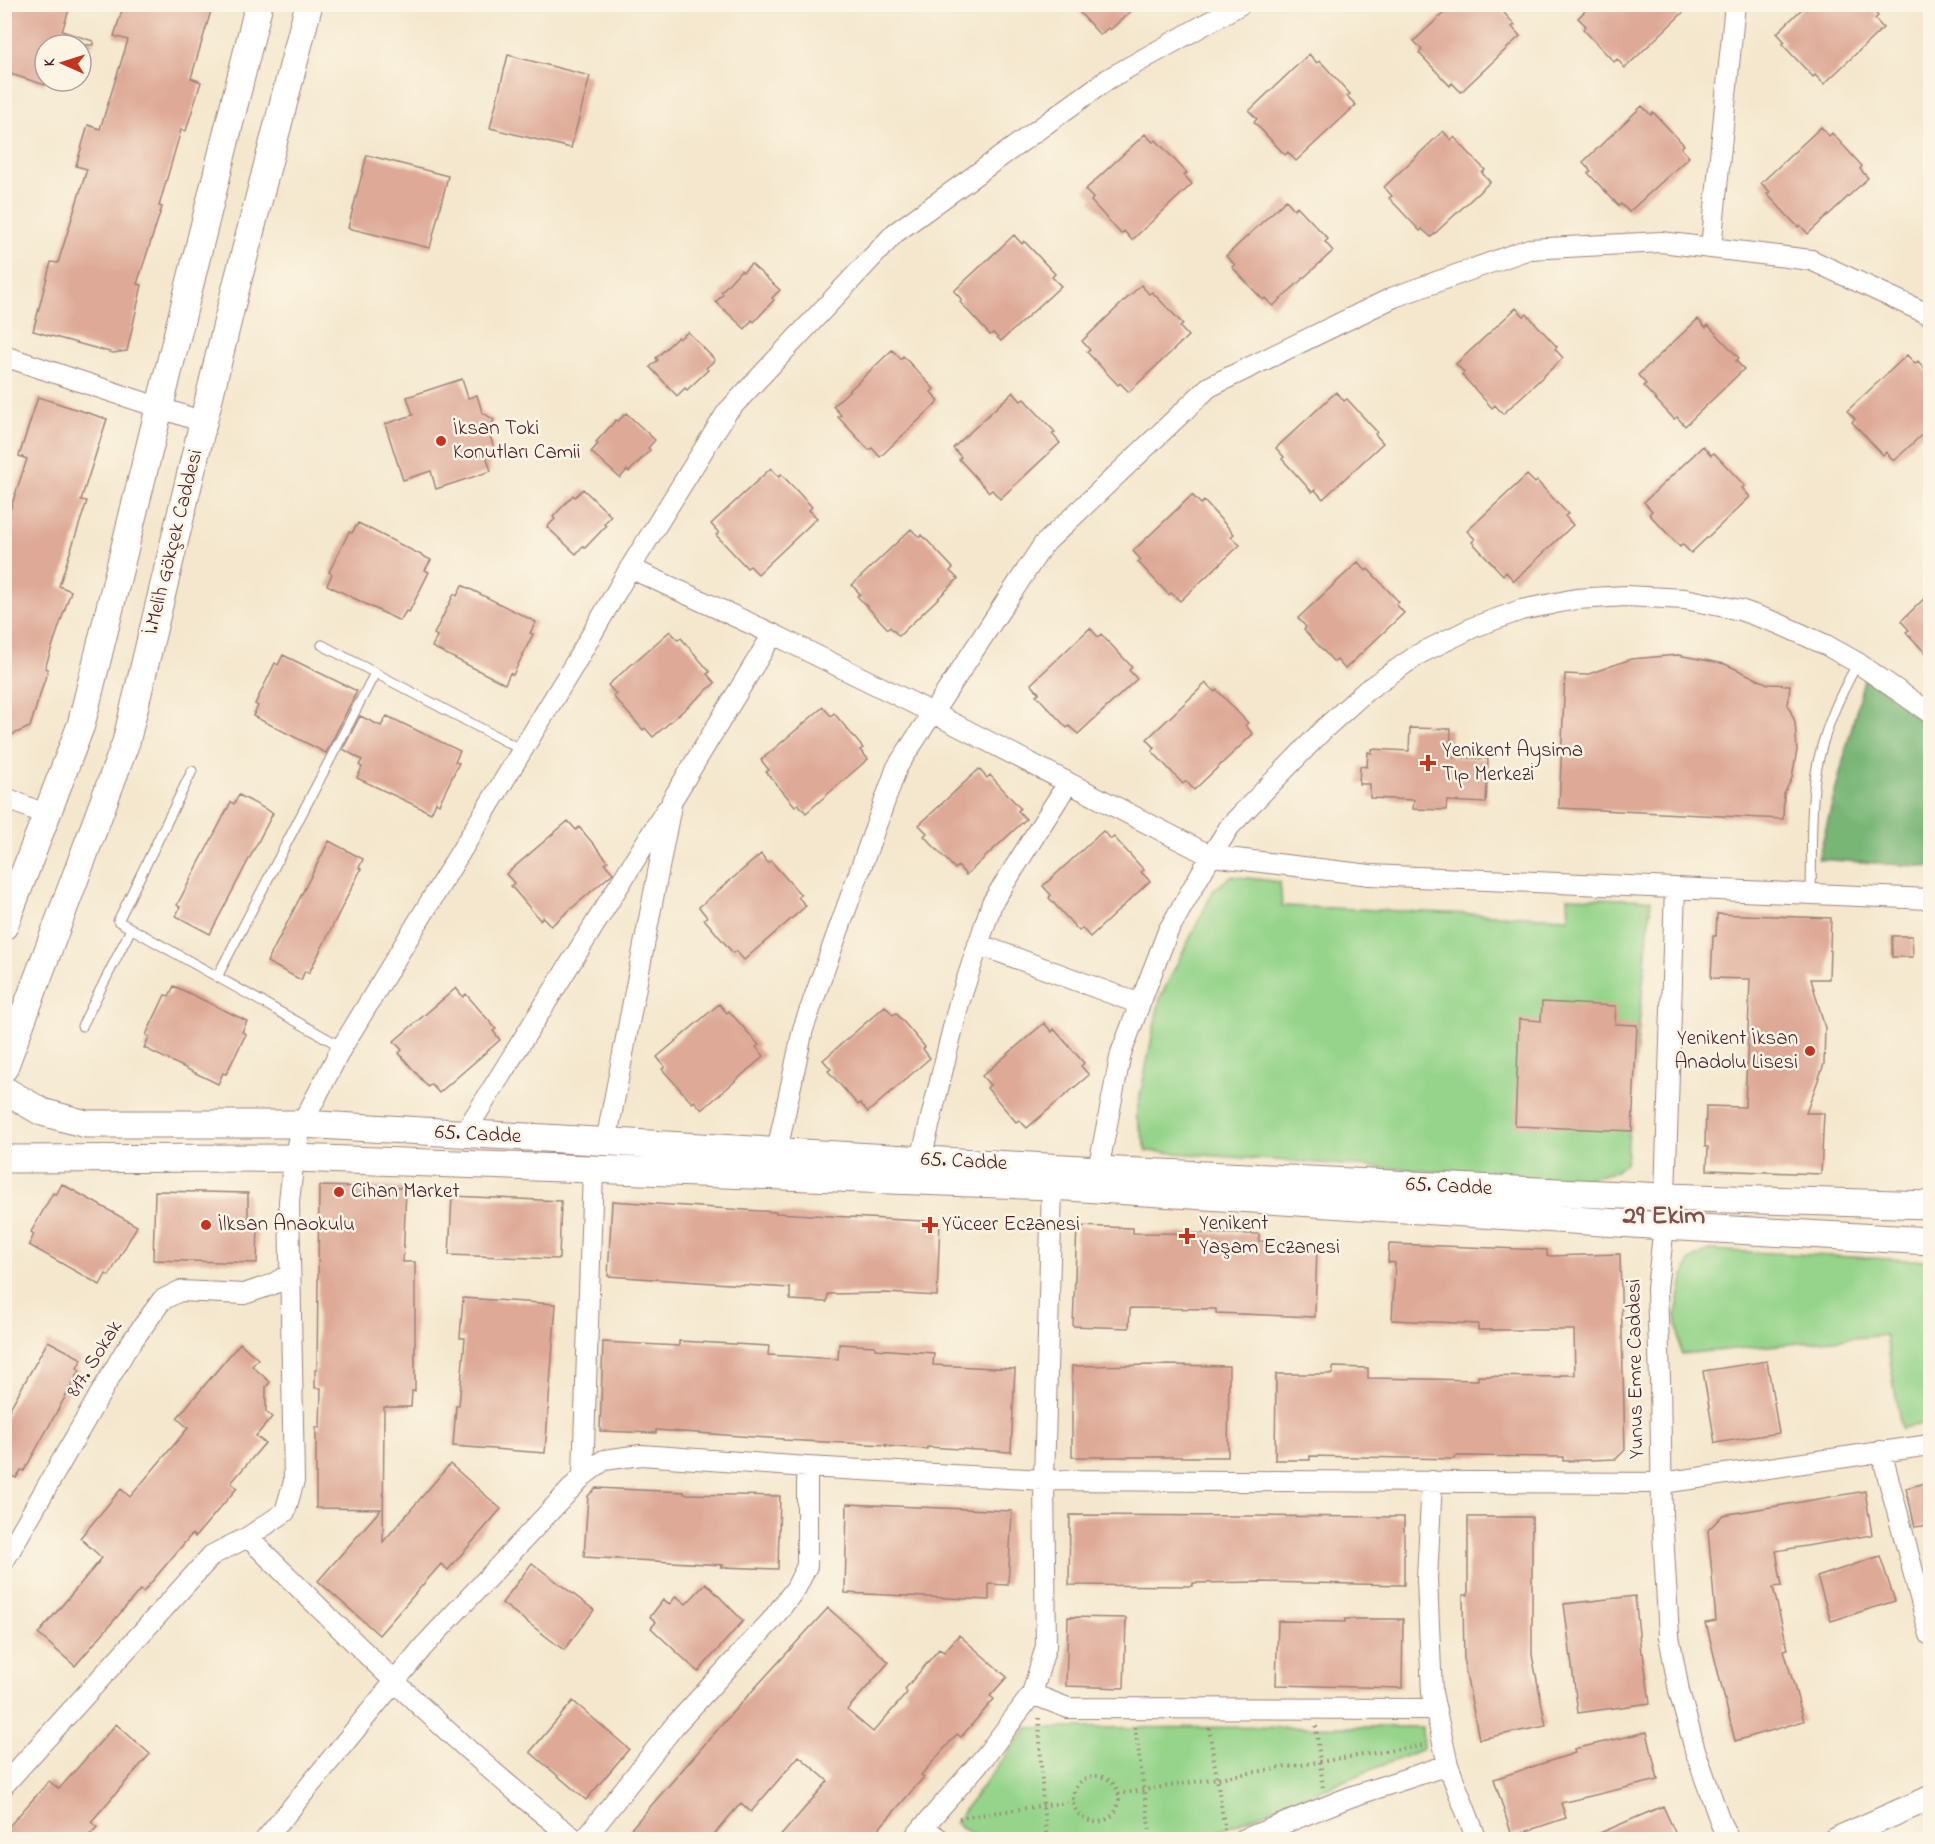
<svg xmlns="http://www.w3.org/2000/svg" width="1935" height="1844" viewBox="0 0 1935 1844" font-family="'Indie Flower',sans-serif">
<style>
.green{fill:#95d48a;stroke:#707a5a;stroke-width:1.5}
.forest{fill:#78b676;stroke:#616a50;stroke-width:1.5}
.building{fill:#dea996}
.lines{fill:none;stroke-linecap:round;stroke-linejoin:round}
.service-casing{stroke:#9f837c;stroke-width:11}
.minor-casing{stroke:#9f837c;stroke-width:22}
.tertiary-casing{stroke:#9f837c;stroke-width:26}
.secondary-casing{stroke:#9f837c;stroke-width:29}
.path{stroke:#9f837c;stroke-width:4;stroke-dasharray:1.5 4.5;stroke-linecap:butt}
.service{stroke:#fff;stroke-width:9}
.minor{stroke:#fff;stroke-width:20}
.tertiary{stroke:#fff;stroke-width:24}
.secondary{stroke:#fff;stroke-width:27}
.poi-dot{fill:#c8321e;stroke:#fcf5e5;stroke-width:2}
.labels{text-anchor:middle;dominant-baseline:central;stroke-width:5;stroke-linejoin:round;paint-order:stroke}
.poi-label{font-size:21px;fill:#4a1f2b;stroke:#fcf5e5;text-anchor:start}
.street-label{font-size:21px;fill:#4a1f2b;stroke:#fcf5e5}
.district-label{font-size:27px;font-weight:bold;fill:#7e4f50;stroke:#fcf5e5}
</style>
<rect width="100%" height="100%" fill="#fcf5e5"/>
<filter id="ink" filterUnits="userSpaceOnUse"><feTurbulence type="fractalNoise" baseFrequency=".0167" numOctaves="2"/><feDisplacementMap in="SourceGraphic" scale="12" xChannelSelector="R" yChannelSelector="G"/><feConvolveMatrix kernelMatrix="1 2 1 2 8 2 1 2 1" color-interpolation-filters="sRGB"/></filter>
<filter id="wash" filterUnits="userSpaceOnUse"><feTurbulence type="fractalNoise" baseFrequency=".008" numOctaves="4" result="noise"/><feDisplacementMap in="SourceGraphic" scale="24" xChannelSelector="R" yChannelSelector="G"/><feGaussianBlur stdDeviation="1.35" result="paint"/><feColorMatrix in="noise" values="0 0 0 0 0 0 0 0 0 0 0 0 0 0 0 0 0 1.4 0 .05"/><feComposite in="paint" operator="in"/></filter>
<g filter="url(#wash)">
<rect width="100%" height="100%" fill="#f4e7cd"/>
<!-- green -->
<path class="green" d="M1231,876L1280,882L1282,906L1569,918L1568,897L1651,900L1626,1162L1614,1172L1575,1181L1147,1151L1136,1116L1160,998L1214,890Z
M1709,1250L1930,1261V1423L1901,1428L1886,1335L1681,1354L1676,1314L1683,1279L1689,1262Z
M1422,1727L1423,1749L1199,1839H978L955,1822L1027,1728Z"/>
<!-- forest -->
<path class="forest" d="M1865,675L1930,728V867L1818,859Z"/>
<g id="blocks">
<!-- building -->
<path class="building" d="M10,4H71L62,31L93,41V45H45V85L4,72V22Z
M124,4H189L211,11L191,78L201,82L186,131L181,130L159,206L162,207L137,284L142,285L127,351L113,353L33,331L51,262L58,263L87,169L76,166L88,125L100,129L128,40L114,36Z
M1072,4H1139L1110,30L1108,28L1100,35Z
M1453,4H1496L1515,25L1512,27L1520,36L1461,92L1452,83L1450,86L1419,53L1422,50L1414,41Z
M1592,4H1692L1625,68L1617,59L1614,62L1583,29L1586,26L1578,18Z
M1807,4H1867L1878,16L1875,19L1883,28L1824,84L1815,75L1813,77L1782,44L1785,42L1777,33Z
M1309,54L1317,63L1320,61L1350,94L1347,96L1356,105L1296,161L1288,152L1285,155L1254,122L1257,119L1249,111Z
M508,55L590,76L571,148L490,128Z
M1642,106L1651,115L1653,112L1684,145L1681,148L1689,157L1629,212L1621,204L1619,206L1588,173L1591,171L1583,162Z
M1821,127L1829,136L1832,133L1862,166L1860,169L1868,178L1808,234L1800,225L1798,227L1767,194L1770,192L1761,183Z
M1443,131L1451,140L1454,137L1485,170L1482,173L1490,182L1431,237L1422,229L1420,231L1389,198L1392,196L1384,187Z
M1145,134L1153,142L1156,140L1187,173L1184,175L1192,184L1132,240L1124,231L1121,234L1091,201L1093,198L1085,190Z
M367,155L448,176L430,248L348,228Z
M1286,200L1294,209L1297,206L1328,239L1325,242L1333,251L1273,306L1265,298L1263,300L1232,267L1235,265L1226,256Z
M1014,235L1022,244L1024,241L1055,274L1052,277L1061,286L1001,341L993,333L990,335L960,302L962,300L954,291Z
M751,264L780,290L772,298L774,300L754,322L752,320L745,329L716,302L723,294L721,292L741,270L743,272Z
M1141,285L1149,294L1152,292L1183,324L1180,327L1188,336L1129,392L1120,383L1118,385L1087,352L1090,350L1082,341Z
M1516,308L1524,316L1527,314L1557,347L1555,349L1563,358L1503,414L1495,405L1492,408L1462,375L1464,372L1456,364Z
M1698,319L1706,328L1708,325L1739,358L1736,361L1744,369L1685,426L1677,417L1674,419L1643,386L1646,384L1638,375Z
M688,332L715,360L706,368L708,370L687,390L685,388L677,396L650,367L658,360L656,358L678,337L679,339Z
M892,350L901,359L903,356L934,389L931,392L939,401L880,457L872,448L869,450L838,417L841,415L833,406Z
M1907,355L1915,364L1918,361L1930,375V427L1894,461L1886,452L1883,455L1852,422L1855,419L1847,411Z
M462,379L468,398L477,395L482,412L494,420L489,432L494,449L485,452L491,471L436,489L431,471L403,480L385,424L413,415L407,397Z
M1013,392L1021,401L1024,399L1055,432L1052,434L1060,443L1000,499L992,490L989,492L959,459L961,457L953,448Z
M1336,392L1344,401L1347,399L1377,432L1375,434L1383,443L1323,499L1315,490L1312,492L1282,459L1284,457L1276,448Z
M38,397L107,419L81,500L87,501L59,586L71,591L45,668L48,669L30,727L4,738V528L27,459L19,456Z
M626,413L655,440L648,448L650,450L629,472L627,470L620,478L591,452L598,444L596,442L616,420L618,421Z
M1703,446L1711,455L1714,453L1745,486L1742,488L1750,497L1691,553L1682,544L1680,547L1649,514L1652,511L1644,502Z
M771,468L779,477L781,474L812,507L809,510L817,518L758,574L750,566L747,568L716,535L719,533L711,524Z
M1527,475L1535,483L1537,481L1568,514L1565,516L1573,525L1514,581L1506,572L1503,575L1472,542L1475,539L1467,531Z
M583,489L611,516L604,524L606,526L585,548L583,546L576,554L547,527L555,519L553,517L573,495L575,497Z
M1192,495L1201,504L1204,501L1234,534L1231,537L1240,545L1180,601L1171,593L1169,595L1138,562L1141,560L1133,551Z
M358,523L431,560L425,570L429,572L409,612L406,611L400,621L327,585L332,574L329,572L349,532L352,533Z
M911,529L920,538L922,535L953,568L950,571L958,579L899,636L890,627L888,629L857,596L860,594L852,585Z
M1358,562L1366,571L1368,569L1399,602L1396,604L1404,613L1345,669L1337,660L1334,662L1304,630L1306,627L1298,618Z
M462,585L536,622L530,633L533,634L513,675L510,673L505,684L432,647L437,636L434,634L454,594L457,596Z
M1930,593V658L1906,632L1909,630L1901,621Z
M1090,628L1098,637L1101,634L1132,667L1129,670L1137,679L1078,734L1069,726L1067,728L1036,695L1039,693L1031,684Z
M670,631L678,640L681,638L710,672L707,674L715,683L653,737L645,728L643,730L613,696L616,694L608,685Z
M283,655L357,691L326,753L253,716L258,706L255,704L275,663L278,665Z
M1678,655L1725,664L1768,684L1790,685L1788,705L1795,722L1797,750L1792,778L1784,794L1783,819L1559,808L1565,674L1586,675L1631,659Z
M1206,683L1215,692L1217,690L1248,723L1245,725L1253,734L1194,790L1186,781L1183,784L1152,751L1155,748L1147,739Z
M823,707L831,716L834,713L863,748L860,750L868,759L806,813L798,804L795,806L766,772L769,770L761,760Z
M360,716L381,726L387,716L460,751L455,762L459,763L439,804L436,802L431,813L357,778L362,767L359,765L362,760L343,749Z
M1410,728L1451,729L1450,757L1488,759L1486,803L1447,801L1446,810L1413,809L1414,800L1370,798V784H1359L1360,766L1367,767L1368,752L1372,753V749L1409,751Z
M979,769L987,778L990,775L1020,808L1018,811L1026,819L966,875L958,866L955,869L924,836L927,833L919,825Z
M239,795L273,813L210,934L176,916L180,907L177,905L231,802L234,804Z
M568,821L576,830L579,827L608,861L605,864L613,873L551,926L543,917L540,920L511,886L514,883L506,874Z
M1103,831L1111,839L1114,837L1144,870L1141,872L1150,881L1090,937L1082,928L1079,931L1049,898L1051,895L1043,886Z
M329,841L363,859L359,868L361,869L309,973L305,971L301,980L267,962Z
M761,854L768,863L771,861L801,895L798,897L806,906L744,960L736,951L733,953L704,919L707,917L699,907Z
M1717,914L1831,918L1829,979H1811L1825,1028L1824,1064L1806,1113H1824L1821,1174L1707,1170L1708,1147H1705L1706,1106L1745,1107L1750,979L1711,978L1713,936H1716Z
M1892,936H1912L1913,957H1892Z
M174,986L247,1021L242,1032L246,1034L226,1074L223,1073L218,1084L144,1048L149,1037L146,1035L165,995L169,996Z
M456,988L463,997L466,994L496,1029L493,1031L500,1040L439,1093L431,1084L428,1087L399,1053L402,1050L394,1041Z
M1542,1002L1616,1006L1615,1024L1637,1025L1632,1131L1515,1126L1519,1019L1541,1021Z
M719,1004L727,1013L729,1011L759,1045L756,1047L764,1056L702,1110L694,1101L692,1103L662,1069L665,1067L657,1057Z
M885,1006L893,1015L896,1013L925,1047L923,1049L930,1058L868,1112L860,1103L858,1105L828,1071L831,1069L823,1060Z
M1044,1023L1052,1032L1054,1029L1084,1063L1081,1066L1089,1075L1027,1128L1019,1120L1016,1122L987,1088L990,1085L982,1076Z
M62,1184L137,1226L109,1276L106,1274L100,1285L29,1245L34,1234L31,1232L53,1193L56,1195Z
M319,1186L406,1188L403,1262H415V1391H412L411,1407H384L383,1542L450,1464L501,1509L448,1570L441,1564L379,1635L318,1581L381,1509L316,1508V1427L320,1428L321,1388H315V1370H317Z
M155,1191L248,1193V1222H258L257,1263L153,1260Z
M452,1196L561,1201L559,1259L449,1255Z
M612,1201L776,1212V1213L940,1222L937,1296L886,1293L828,1294L827,1302L790,1300V1288L608,1276Z
M1077,1226L1133,1228V1233L1259,1234V1241L1317,1243L1315,1317L1216,1313V1309L1130,1308L1129,1328L1073,1326Z
M1389,1244L1547,1250V1256L1620,1254L1625,1450L1616,1459L1563,1461V1457L1455,1456L1454,1459L1310,1456V1460H1275L1276,1374H1333V1367L1368,1368V1378L1478,1380V1376L1560,1377V1375H1575L1574,1330H1478V1324L1392,1320L1395,1263L1388,1262Z
M463,1298L556,1304L545,1453L453,1446L456,1406H459L465,1338H460Z
M48,1341L82,1359L77,1368L80,1370L24,1471L21,1470L16,1478L4,1472V1419Z
M679,1341L769,1346L768,1355L838,1359L839,1344L875,1346V1349L934,1353L933,1365L1015,1369L1011,1452L927,1447V1449L886,1446L887,1445L783,1440V1439L656,1430V1433L600,1431L603,1342L679,1346Z
M240,1343L258,1359L252,1366L270,1382L266,1387V1412L272,1417L256,1436L265,1443L231,1483L237,1488L195,1537L192,1534L143,1592L140,1590L75,1666L38,1634L102,1558L80,1538L121,1489L130,1497L188,1428L177,1418Z
M1767,1361L1779,1433L1715,1443L1703,1371Z
M1163,1365L1229,1366L1228,1457H1072V1366Z
M1930,1482V1525L1915,1527L1906,1488Z
M596,1488L684,1492V1494L780,1496L778,1569L721,1567L723,1565L584,1557L588,1496Z
M1865,1491L1872,1535L1776,1551L1782,1586L1773,1587L1788,1649L1784,1650L1804,1721L1735,1741L1706,1623L1716,1621L1708,1530L1723,1515Z
M847,1504L1012,1511L1008,1585L989,1584V1600L845,1593Z
M1070,1515L1404,1517V1585L1260,1582L1193,1583V1586L1069,1585Z
M1468,1517H1532V1655L1546,1726L1479,1739L1464,1663L1463,1595H1468Z
M1880,1556L1895,1601L1831,1621L1817,1577Z
M532,1563L594,1610L564,1650L502,1603Z
M706,1583L743,1621L698,1672L651,1628L656,1622L650,1617L663,1600L670,1604L676,1596L686,1604Z
M1635,1596L1641,1653H1643L1650,1703L1578,1713L1564,1604Z
M828,1608L889,1662L847,1710L873,1732L907,1693L905,1689L939,1649L944,1652L959,1635L1007,1677L990,1696L994,1699L961,1737L957,1734L921,1775L924,1777L870,1839H778L828,1781L799,1756L751,1812L741,1803L710,1839H622L732,1713Z
M1068,1617L1126,1618L1124,1688L1066,1686Z
M1345,1619H1403L1402,1688L1276,1685L1278,1621L1345,1622Z
M573,1701L629,1749L586,1800L530,1752Z
M116,1724L150,1754L91,1822L97,1827L86,1839H4V1832L49,1781L59,1789Z
M1647,1732L1658,1780L1561,1803L1566,1818L1512,1836L1494,1779L1575,1753L1574,1749Z
M1663,1806L1678,1839H1586Z"/>
</g>
</g>
<g filter="url(#ink)">
<use href="#blocks" fill-opacity="0" stroke="#9f837c" stroke-width="1.5"/>
<g class="lines">
<defs>
<path id="service" d="M322,645L522,750
M192,771L118,921L342,1047
M1811,894C1812,856 1810,816 1815,779C1821,737 1837,699 1858,663
M217,977L375,673
M82,1026L131,929"/>
<path id="minor" d="M1711,248L1735,4
M4,356L203,422
M630,568L773,634L933,713L1211,856L1370,875L1930,899
M4,797L46,815
M1675,888L1664,1226L1657,1289L1660,1381L1662,1516L1669,1636L1679,1691L1695,1750L1721,1824L1729,1840
M978,944L1140,1004
M464,1134L666,810
M606,1142L672,800L773,634
M777,1151L803,1029L897,767L1043,545L1209,387L1394,297L1529,249L1661,242L1811,260L1930,315
M921,1159L959,1003L992,903L1068,783
M1098,1170L1121,1053L1168,931L1211,856L1230,826L1325,728L1367,690L1419,654L1474,627L1521,610L1576,599L1626,596L1685,599L1740,610L1777,623L1826,645L1858,663L1930,713
M1881,1451L1930,1635
M583,1476L593,1170
M1432,1481L1427,1579L1432,1693L1448,1765L1477,1840
M248,1537C354,1642 458,1749 576,1840
M4,1561L125,1351L162,1300L180,1291L244,1294L271,1285L290,1274
M1032,1694L1068,1708L1436,1709
M4,1785L212,1555L248,1537L285,1512L294,1481L289,1201L294,1158L302,1124L342,1047L574,665L630,568L727,412L895,233L1108,79L1241,4
M923,1827L941,1840
M265,1840L423,1647L583,1476L604,1460L641,1455L807,1467L1044,1480L1662,1483L1930,1445
M584,1840L675,1725L771,1621L796,1588L807,1566V1467
M912,1840L987,1754L1032,1694L1046,1646L1044,1480L1052,1186
M1242,1840L1350,1797L1448,1765"/>
<path id="tertiary" d="M1835,1840L1930,1798"/>
<path id="secondary" d="M4,926L81,725L259,4
M4,1068L126,742L232,303L309,4
M4,1090L42,1112L86,1124H302L1098,1170L1664,1197L1930,1205
M4,1159L294,1158L1052,1186L1664,1226L1930,1241"/>
</defs>
<!-- service casing -->
<use href="#service" class="service-casing"/>
<!-- minor casing -->
<use href="#minor" class="minor-casing"/>
<!-- tertiary casing -->
<use href="#tertiary" class="tertiary-casing"/>
<!-- secondary casing -->
<use href="#secondary" class="secondary-casing"/>
<!-- path -->
<path class="path" d="M1039,1718L1043,1806L1047,1840
M1316,1726L1323,1788
M1135,1727L1151,1840
M1209,1728L1225,1830
M1073 1799a23 23 0 1 1 46 0a23 23 0 1 1-46 0Z
M1118,1794L1425,1745
M959,1818L1074,1801"/>
<!-- service -->
<use href="#service" class="service"/>
<!-- minor -->
<use href="#minor" class="minor"/>
<!-- tertiary -->
<use href="#tertiary" class="tertiary"/>
<!-- secondary -->
<use href="#secondary" class="secondary"/>
</g>
</g>
<!-- markers -->
<g class="poi-dot">
<circle cx="441" cy="441" r="6"/>
<path d="M1425 754h6v6h6v6h-6v6h-6v-6h-6v-6h6z"/>
<circle cx="1810" cy="1051" r="6"/>
<circle cx="339" cy="1192" r="6"/>
<circle cx="206" cy="1225" r="6"/>
<path d="M927 1216h6v6h6v6h-6v6h-6v-6h-6v-6h6z"/>
<path d="M1184 1227h6v6h6v6h-6v6h-6v-6h-6v-6h6z"/>
</g>
<g class="labels">
<!-- poi labels -->
<g class="poi-label">
<text x="453" y="429">İksan Toki<tspan x="453" dy="24">Konutları Camii</tspan></text>
<text x="1442" y="751">Yenikent Aysima<tspan x="1442" dy="24">Tıp Merkezi</tspan></text>
<text x="1798" y="1039" text-anchor="end">Yenikent İksan<tspan x="1798" dy="24">Anadolu Lisesi</tspan></text>
<text x="351" y="1192">Cihan Market</text>
<text x="1199" y="1224">Yenikent<tspan x="1199" dy="24">Yaşam Eczanesi</tspan></text>
<text x="218" y="1225">İlksan Anaokulu</text>
<text x="942" y="1225">Yüceer Eczanesi</text>
</g>
<!-- street labels -->
<g class="street-label">
<text transform="translate(174 542) rotate(-76)">İ.Melih Gökçek Caddesi</text>
<text transform="translate(478 1135) rotate(3)">65. Cadde</text>
<text transform="translate(964 1162) rotate(3)">65. Cadde</text>
<text transform="translate(1449 1187) rotate(3)">65. Cadde</text>
<text transform="translate(95 1359) rotate(-58)">817. Sokak</text>
<text transform="translate(1636 1369) rotate(-91)">Yunus Emre Caddesi</text>
</g>
<!-- district labels -->
<g class="district-label">
<text x="1664" y="1216">29 Ekim</text>
</g>
</g>
<!-- margin -->
<rect width="1935" height="1844" fill="none" stroke="#fcf5e5" stroke-width="24"/>
<!-- north arrow -->
<g transform="translate(63 63) rotate(273)"><circle r="28" fill="#fcf5e5" stroke="#b59f9b" stroke-width="1.5"/>
<path d="M0-4.5L10 22L0 15L-10 22Z" fill="#c8321e"/>
<text y="-9" font-size="16" font-weight="bold" text-anchor="middle" fill="#4a1f2b">K</text>
</g>
</svg>
